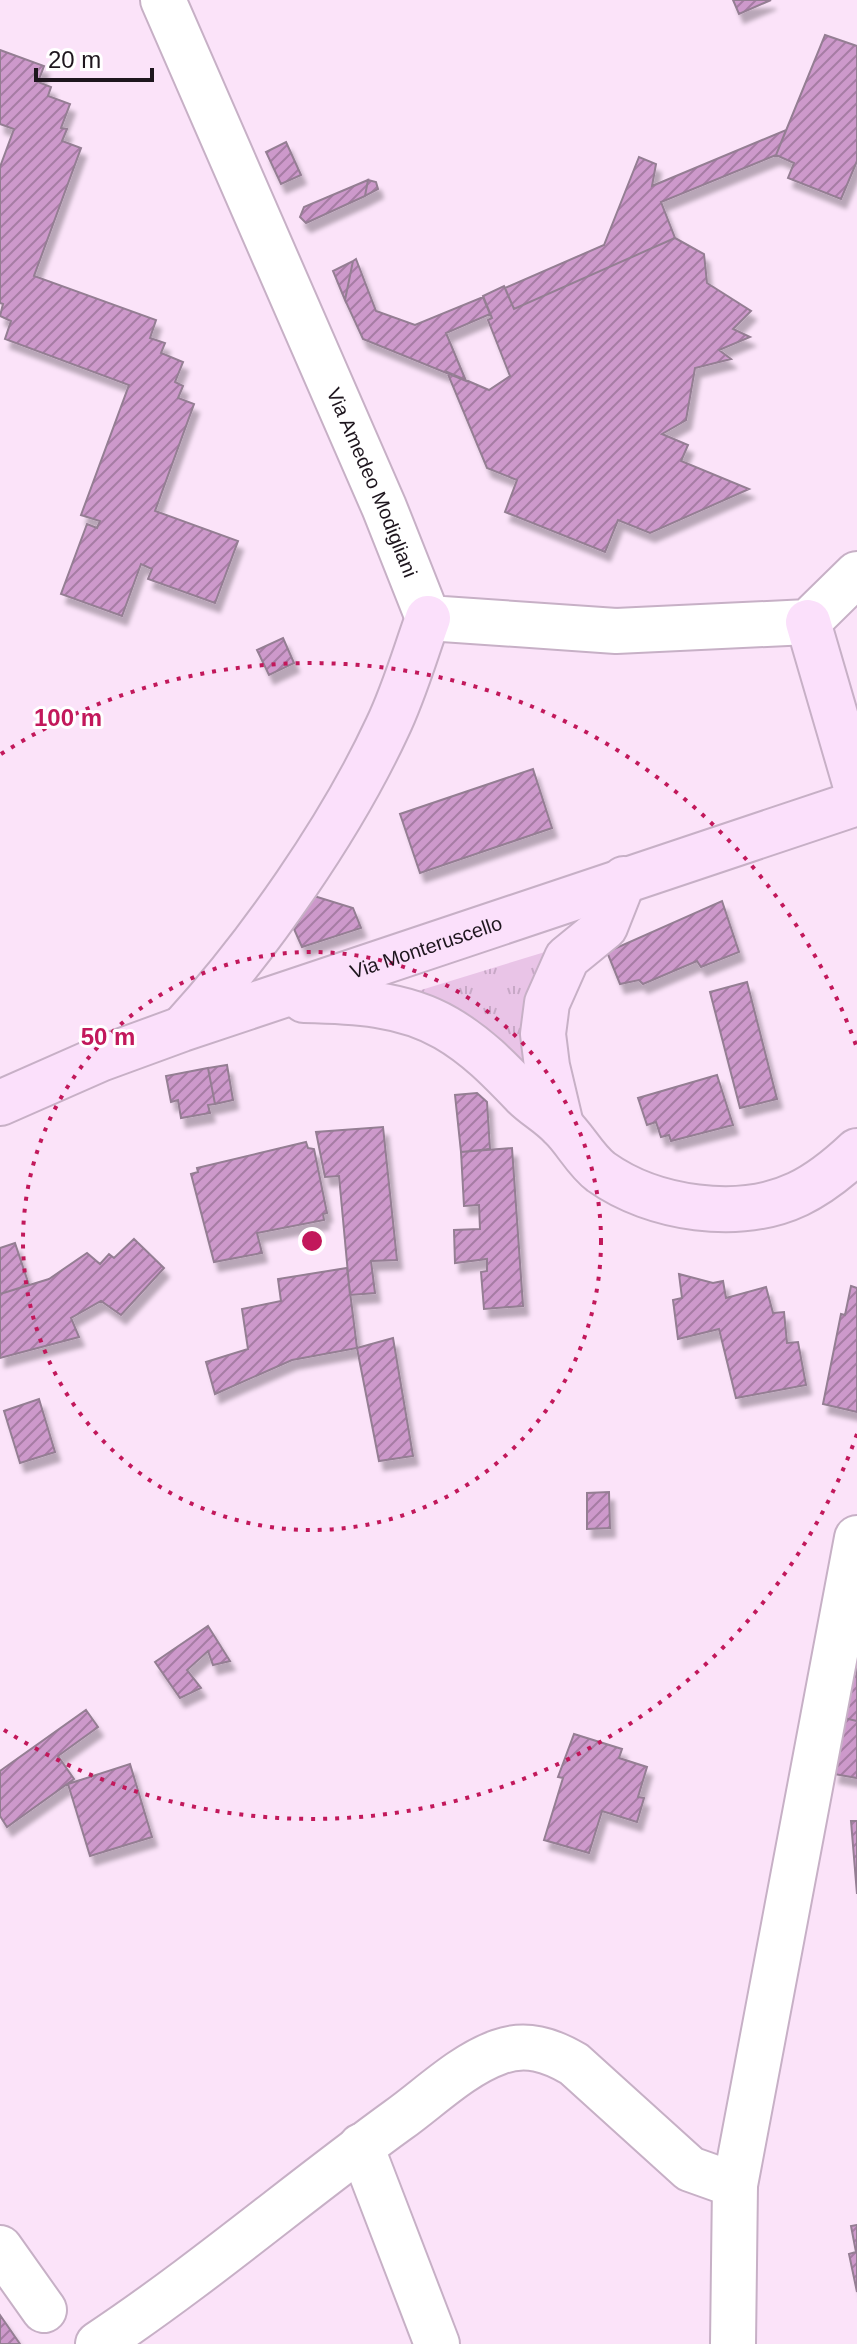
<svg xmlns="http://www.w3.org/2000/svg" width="857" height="2344" viewBox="0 0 857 2344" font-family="Arial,sans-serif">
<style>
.grass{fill:url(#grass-tufts)}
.building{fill:url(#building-hatch);stroke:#947e93;stroke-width:2;filter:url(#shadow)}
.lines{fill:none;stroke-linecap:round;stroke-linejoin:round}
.street-casing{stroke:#c7b0c6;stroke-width:48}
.secondary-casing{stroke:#c7b0c6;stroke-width:48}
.street{stroke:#fff;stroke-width:44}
.secondary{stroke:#fbe0fb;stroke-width:44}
.ring{fill:none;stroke:#c2185b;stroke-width:4;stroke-dasharray:4 8}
.labels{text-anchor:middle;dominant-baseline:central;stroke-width:6;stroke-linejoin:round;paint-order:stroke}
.street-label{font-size:20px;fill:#1e161e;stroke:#fff}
.centre{fill:#c2185b;stroke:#fff;stroke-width:4}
.ring-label{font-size:24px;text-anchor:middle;font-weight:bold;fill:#c2185b;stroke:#fff;stroke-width:6;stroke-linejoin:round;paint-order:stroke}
</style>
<defs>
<pattern id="grass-tufts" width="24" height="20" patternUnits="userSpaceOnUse" patternTransform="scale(2)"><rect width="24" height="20" fill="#e9c4e7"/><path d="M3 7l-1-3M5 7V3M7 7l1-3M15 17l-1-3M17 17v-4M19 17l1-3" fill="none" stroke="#c7a8c6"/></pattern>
<pattern id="building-hatch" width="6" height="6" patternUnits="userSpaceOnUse" patternTransform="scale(2)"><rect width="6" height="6" fill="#cd99cb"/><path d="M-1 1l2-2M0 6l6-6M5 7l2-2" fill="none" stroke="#a67ca4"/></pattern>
<filter id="shadow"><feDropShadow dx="5" dy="9" stdDeviation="2" flood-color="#0004"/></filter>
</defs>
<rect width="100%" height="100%" fill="#fbe3f9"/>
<!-- grass -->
<path class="grass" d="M558,948L534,1078L408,994Z"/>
<!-- building -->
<path class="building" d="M733,0H771L739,14Z
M825,35L857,46V161L841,199L788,178L794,163L776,155Z
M0,50L44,66L38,82L51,87L48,96L70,104L61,128L67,129L62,141L81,148L34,276L156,320L150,338L165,343L161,353L183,362L175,382L183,386L178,398L194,404L155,511L238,541L215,603L148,579L152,569L141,564L122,616L61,594L87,524L97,528L100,521L81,515L129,385L5,339L11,321L0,316L3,304L0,303V167L14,129L0,124Z
M786,130L776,155L661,202L675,238L514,309L505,288L604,245L639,157L656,164L652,186Z
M286,142L301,175L281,184L266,152Z
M368,180L365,196L306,223L300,217L304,207Z
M368,180L376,182L378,189L365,196Z
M675,238L704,254L707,283L751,311L733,329L750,337L719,350L731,359L695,368L686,420L662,434L688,445L681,461L749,489L650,533L618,520L605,552L505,512L517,480L487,468L447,372L489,390L510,376L488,320L492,318L483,296L504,286L514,309Z
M356,259L376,311L415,325L483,297L490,314L446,333L466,381L363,339L345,300L353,261Z
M353,261L345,300L333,271Z
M283,638L294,663L269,675L257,650Z
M533,769L552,828L420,873L400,814Z
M314,896L353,908L361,928L302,947L294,929Z
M722,901L739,952L701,967L697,961L643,984L639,980L620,984L607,952Z
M747,982L777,1099L740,1108L710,992Z
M227,1065L233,1100L215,1104L208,1068Z
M208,1068L215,1104L208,1105L210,1113L181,1118L178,1100L171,1102L166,1076Z
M717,1075L733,1125L671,1141L669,1135L661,1137L656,1122L647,1125L638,1098Z
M477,1093L487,1102L490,1149L461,1152L455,1095Z
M383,1127L397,1260L371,1261L375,1293L350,1295L339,1176L325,1177L316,1132Z
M306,1142L308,1148L314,1149L327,1213L323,1214L324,1220L257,1233L262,1253L214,1262L191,1174L198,1172L197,1168Z
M512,1148L523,1306L484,1309L481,1272L487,1271V1259L455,1263L454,1230L480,1229L479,1205L464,1206L461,1152Z
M134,1239L164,1268L121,1315L101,1301L71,1318L79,1337L0,1358V1294L49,1279L87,1253L100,1264L109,1254L114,1258Z
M15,1243L29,1285L0,1294V1248Z
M347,1268L357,1348L292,1360L215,1394L206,1362L248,1349L242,1309L281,1301L278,1279Z
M679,1274L713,1283L723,1281L726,1298L766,1287L773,1313L784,1312L787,1343L798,1342L806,1385L736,1398L719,1329L678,1339L673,1300L682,1298Z
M851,1286L857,1288V1412L823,1404L841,1314L845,1315Z
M393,1338L413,1456L379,1461L357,1348Z
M39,1399L55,1452L20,1463L4,1411Z
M609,1492L610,1528L587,1529V1493Z
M208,1626L230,1661L213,1665L208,1651L187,1670L201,1688L180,1698L155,1662Z
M857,1649V1721L844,1718Z
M86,1710L98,1727L58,1756L74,1779L7,1827L0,1816V1771Z
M844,1718L857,1721V1778L834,1774Z
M574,1734L622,1749L619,1758L647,1767L638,1797L644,1798L637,1822L602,1811L589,1853L544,1840L563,1778L558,1777Z
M130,1764L152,1837L90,1856L68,1784Z
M851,1821H857V1894Z
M857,2225V2292L849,2254L856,2252L851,2226Z
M0,2315L20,2344H0Z"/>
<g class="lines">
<defs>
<g id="street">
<path id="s1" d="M163,0L384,507L428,618L616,631L808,622L857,574"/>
<path d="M361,2146L437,2344"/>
<path d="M0,2248L44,2310"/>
<path d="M98,2344C202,2275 297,2193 398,2120C429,2098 462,2065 499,2052C526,2042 550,2050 574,2064L690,2169L735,2185"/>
<path d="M733,2344L735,2185L857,1538"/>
</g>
<g id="secondary">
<path d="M808,622L857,790"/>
<path d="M304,1000C353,1001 403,1003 446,1028C477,1046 499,1069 524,1095C535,1106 550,1114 561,1126C575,1139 585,1160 601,1172C653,1209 739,1222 798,1194C821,1183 839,1168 857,1151"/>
<path d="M184,1027C259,945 340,829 387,728C404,693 415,654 428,618"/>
<path id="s2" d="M0,1103L100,1059L182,1029L857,803"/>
<path d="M561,1125L547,1066L543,1034L547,1003L567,958L605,927L624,879"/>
</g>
</defs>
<!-- street casing -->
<use href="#street" class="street-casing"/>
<!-- secondary casing -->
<use href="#secondary" class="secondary-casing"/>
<!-- street -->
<use href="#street" class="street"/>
<!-- secondary -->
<use href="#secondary" class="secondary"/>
</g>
<!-- distance rings -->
<g class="ring">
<circle cx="312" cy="1241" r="289"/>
<path d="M857 1434A578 578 0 0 1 1 1728M1 754A578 578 0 0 1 857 1048"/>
</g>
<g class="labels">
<!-- street labels -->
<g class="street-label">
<text stroke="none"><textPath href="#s1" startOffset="526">Via Amedeo Modigliani</textPath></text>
<text stroke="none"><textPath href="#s2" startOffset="454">Via Monteruscello</textPath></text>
</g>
</g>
<circle cx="312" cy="1241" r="12" class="centre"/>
<g class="ring-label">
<text x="68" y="726">100 m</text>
<text x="108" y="1045">50 m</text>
</g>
<!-- scale -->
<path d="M36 68v12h116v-12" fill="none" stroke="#1e161e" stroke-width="4"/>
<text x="48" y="68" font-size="24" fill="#1e161e" stroke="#ffffff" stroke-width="6" paint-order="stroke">20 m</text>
</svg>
